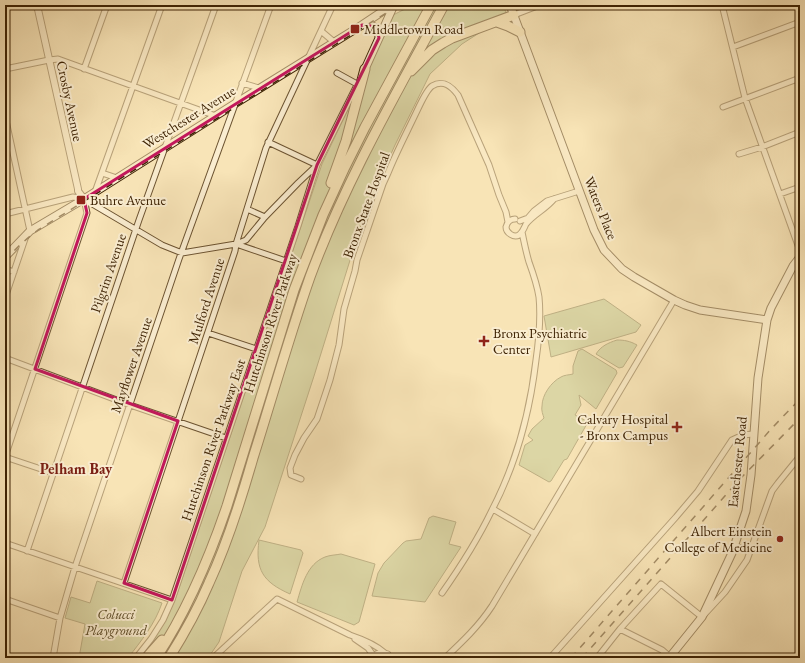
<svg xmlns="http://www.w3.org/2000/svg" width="805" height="663" viewBox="0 0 805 663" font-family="'EB Garamond',serif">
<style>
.park{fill:#bac590;stroke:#7c744a}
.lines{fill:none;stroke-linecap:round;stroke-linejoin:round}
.minor-casing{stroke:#6c5331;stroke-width:7}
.tertiary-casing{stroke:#6c5331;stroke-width:8}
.secondary-casing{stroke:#3e2304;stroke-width:9}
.motorway-casing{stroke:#3e2304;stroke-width:11}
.minor{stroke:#faedd0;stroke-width:5}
.tertiary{stroke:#faedd0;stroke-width:6}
.secondary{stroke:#faedd0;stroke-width:7}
.motorway{stroke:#f8e4b7;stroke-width:9}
.rail{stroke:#3e2304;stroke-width:1.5;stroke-dasharray:7 7;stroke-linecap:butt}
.marked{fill:none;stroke:#c2185b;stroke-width:3;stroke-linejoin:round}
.poi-dot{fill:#8f2418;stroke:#faedd0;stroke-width:1.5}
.labels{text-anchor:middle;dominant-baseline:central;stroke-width:4;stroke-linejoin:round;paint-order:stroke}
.poi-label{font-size:14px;fill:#3e2304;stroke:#faedd0;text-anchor:start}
.street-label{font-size:14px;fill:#3e2304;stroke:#faedd0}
.park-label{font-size:14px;font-style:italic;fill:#5d4c27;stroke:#faedd0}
.neighbourhood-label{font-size:15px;font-weight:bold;fill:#7a1f14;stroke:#faedd0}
</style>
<rect width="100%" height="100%" fill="#f8e4b7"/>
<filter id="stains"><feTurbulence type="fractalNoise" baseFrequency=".005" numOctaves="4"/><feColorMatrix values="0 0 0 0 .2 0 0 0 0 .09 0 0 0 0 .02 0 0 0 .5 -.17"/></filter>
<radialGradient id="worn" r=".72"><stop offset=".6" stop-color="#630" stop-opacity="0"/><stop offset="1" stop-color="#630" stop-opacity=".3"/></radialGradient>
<!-- park -->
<path class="park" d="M413,5H503L507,15L462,44L430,74L395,145L365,212L314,376L265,527L242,571L219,642L208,658H139L152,642L165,622L175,600L322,164L393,15Z
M604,299L641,325L636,332L551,357L544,316Z
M617,340C624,340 630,341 637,345L623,367L619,368L596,354C601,346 608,343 617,340Z
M582,349L616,370L617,373L596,409L579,395L581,405L575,415L588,422L567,459L564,460L551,481L549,482L519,465L525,445L533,440L528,436L532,429L544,418C543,415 541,410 542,406C542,395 551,382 561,377C564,375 569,375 573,374V366L578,351Z
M433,516L456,522L449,544L461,547L425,602L372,596L378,573L384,563L403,543L406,541L421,539L429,518Z
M259,540L301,550L303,553L290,594C263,582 255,570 259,540Z
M341,554L375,564L359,622L354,625L297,602C302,585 307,564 325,557C330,555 336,555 341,554Z
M97,581L162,603C155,624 141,641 128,658H79L85,624L65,618L71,597L90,603Z"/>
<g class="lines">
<defs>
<path id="minor" d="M722,5L745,98L800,251
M514,15L540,5
M321,31L334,42
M733,47L800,22
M5,69L49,60L58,59L216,116
M84,69L107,5
M337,73L357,84
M242,83L259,88
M723,107L800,78
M5,116L30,231
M268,142L317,165
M739,154L762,147L800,132
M102,173L117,178
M95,192L162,5
M780,194L800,187
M247,209L265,217
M5,214L73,197L84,199L162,245L182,253L236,244L286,261
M515,219C511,219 507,222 506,227C506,233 514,238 519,235C523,232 524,228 526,224C534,214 546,209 554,199
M520,221L528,218L534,211L547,201L579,191
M236,244L246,240L265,217L298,183L316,166
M5,269L14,272
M5,298L26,236
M208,333L256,349
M5,358L130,405L226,438
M5,457L87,213L84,199
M5,457L53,473
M301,479L291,475L290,468L295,455L304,438L317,419L330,380L339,345L344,309L355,271L357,260L383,184L388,173C396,153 406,134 415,115C419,107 426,90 432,86C444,79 452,87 458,95L489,165L499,195L506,212L508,222
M493,509L535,534
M5,543L172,600
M734,545L750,552
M27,551L139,220L216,5
M124,583L235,251L236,244L266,148L333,5
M442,593C461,566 478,539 492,510C516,464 530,411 536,360C539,339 541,317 539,297C537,284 533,273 529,262C526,252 524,242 522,232
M5,599L60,618
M620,629L662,650L670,657
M355,639L368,648L375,658
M5,655L14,658
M53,658L60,618L75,567L179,259L271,5
M136,658L151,639L163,620L172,600L298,226L317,165L358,83
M213,658L277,599L350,635C362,639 375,644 385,653
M375,658L376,654L381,652L388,654L389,658
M445,658C462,642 479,626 492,606L674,300
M550,658L676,517L698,491L732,440L743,435L753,434
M597,658L620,629L661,584L702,617L725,592L747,560L772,491L778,483L800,456"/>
<path id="tertiary" d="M37,5L78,189V191L84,199"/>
<path id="secondary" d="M510,5L594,230L604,250L622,269L634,277L674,300L685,305L700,310L767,320
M362,25C372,24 379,27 379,38
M365,69L394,5
M5,257L30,231L84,199L236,103L362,25L392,5
M669,658L702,617L732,553L746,511L751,475L758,378L767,320L771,308L793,266L800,257"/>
<path id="motorway" d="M497,22L508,26L520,32
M411,71L432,50L443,43L452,38L514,15
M331,183L346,141L365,69
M146,658L162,640
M156,658C187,611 209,559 227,506L294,290L311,246L323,215L345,167L365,127L431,5
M169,658C184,634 198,609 209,583C228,542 241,500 253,458C272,398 289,337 310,277C345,182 396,94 444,5"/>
</defs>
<!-- minor casing -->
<use href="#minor" class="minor-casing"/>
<!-- tertiary casing -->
<use href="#tertiary" class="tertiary-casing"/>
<!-- secondary casing -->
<use href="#secondary" class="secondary-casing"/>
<!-- motorway casing -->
<use href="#motorway" class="motorway-casing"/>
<!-- minor -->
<use href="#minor" class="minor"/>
<!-- tertiary -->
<use href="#tertiary" class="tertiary"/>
<!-- secondary -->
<use href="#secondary" class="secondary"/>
<!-- motorway -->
<use href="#motorway" class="motorway"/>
<!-- rail -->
<path class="rail" d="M5,261C15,249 26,239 38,230L399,5
M571,658L772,428L800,399
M582,658L739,480L800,418"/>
</g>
<!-- marked area -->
<path d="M0 0H805V663H0ZM362,25L371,26L377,29L379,38L317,165L172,600L124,583L178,421L35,369L87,213L84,199Z" fill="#f8e4b7" fill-opacity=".55" fill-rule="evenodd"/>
<path class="marked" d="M362,25L371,26L377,29L379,38L317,165L172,600L124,583L178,421L35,369L87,213L84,199Z"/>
<!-- markers -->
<g class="poi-dot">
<rect x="350" y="24" width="10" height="10" rx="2"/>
<rect x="76" y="195" width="10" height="10" rx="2"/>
<path d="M482 335h4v4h4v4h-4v4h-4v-4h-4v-4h4z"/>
<path d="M675 421h4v4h4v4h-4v4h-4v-4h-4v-4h4z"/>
<circle cx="780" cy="539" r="4"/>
</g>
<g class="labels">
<!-- poi labels -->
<g class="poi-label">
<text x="364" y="29">Middletown Road</text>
<text x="90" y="200">Buhre Avenue</text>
<text x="493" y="333">Bronx Psychiatric<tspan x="493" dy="16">Center</tspan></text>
<text x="668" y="419" text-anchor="end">Calvary Hospital<tspan x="668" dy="16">- Bronx Campus</tspan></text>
<text x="772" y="531" text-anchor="end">Albert Einstein<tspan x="772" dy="16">College of Medicine</tspan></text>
</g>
<!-- street labels -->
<g class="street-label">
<text transform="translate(70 101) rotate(78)">Crosby Avenue</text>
<text transform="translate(189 117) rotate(-32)">Westchester Avenue</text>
<text transform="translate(366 205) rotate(-70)">Bronx State Hospital</text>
<text transform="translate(601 208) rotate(68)">Waters Place</text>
<text transform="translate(108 273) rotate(-71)">Pilgrim Avenue</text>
<text transform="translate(206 301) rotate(-72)">Mulford Avenue</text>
<text transform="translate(270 323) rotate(-72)">Hutchinson River Parkway</text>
<text transform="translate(131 365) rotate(-71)">Mayflower Avenue</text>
<text transform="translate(213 440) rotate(-71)">Hutchinson River Parkway East</text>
<text transform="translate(737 462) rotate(-84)">Eastchester Road</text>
</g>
<!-- park labels -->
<g class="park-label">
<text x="116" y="614">Colucci<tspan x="116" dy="16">Playground</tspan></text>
</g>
<!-- neighbourhood labels -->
<g class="neighbourhood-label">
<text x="76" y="468">Pelham Bay</text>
</g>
</g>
<!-- margin -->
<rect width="805" height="663" fill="none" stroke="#f8e4b7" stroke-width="20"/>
<rect x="6" y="6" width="793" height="651" fill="none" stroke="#3e2304" stroke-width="2"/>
<rect x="10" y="10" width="785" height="643" fill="none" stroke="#3e2304"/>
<rect width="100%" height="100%" filter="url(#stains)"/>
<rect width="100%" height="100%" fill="url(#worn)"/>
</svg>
